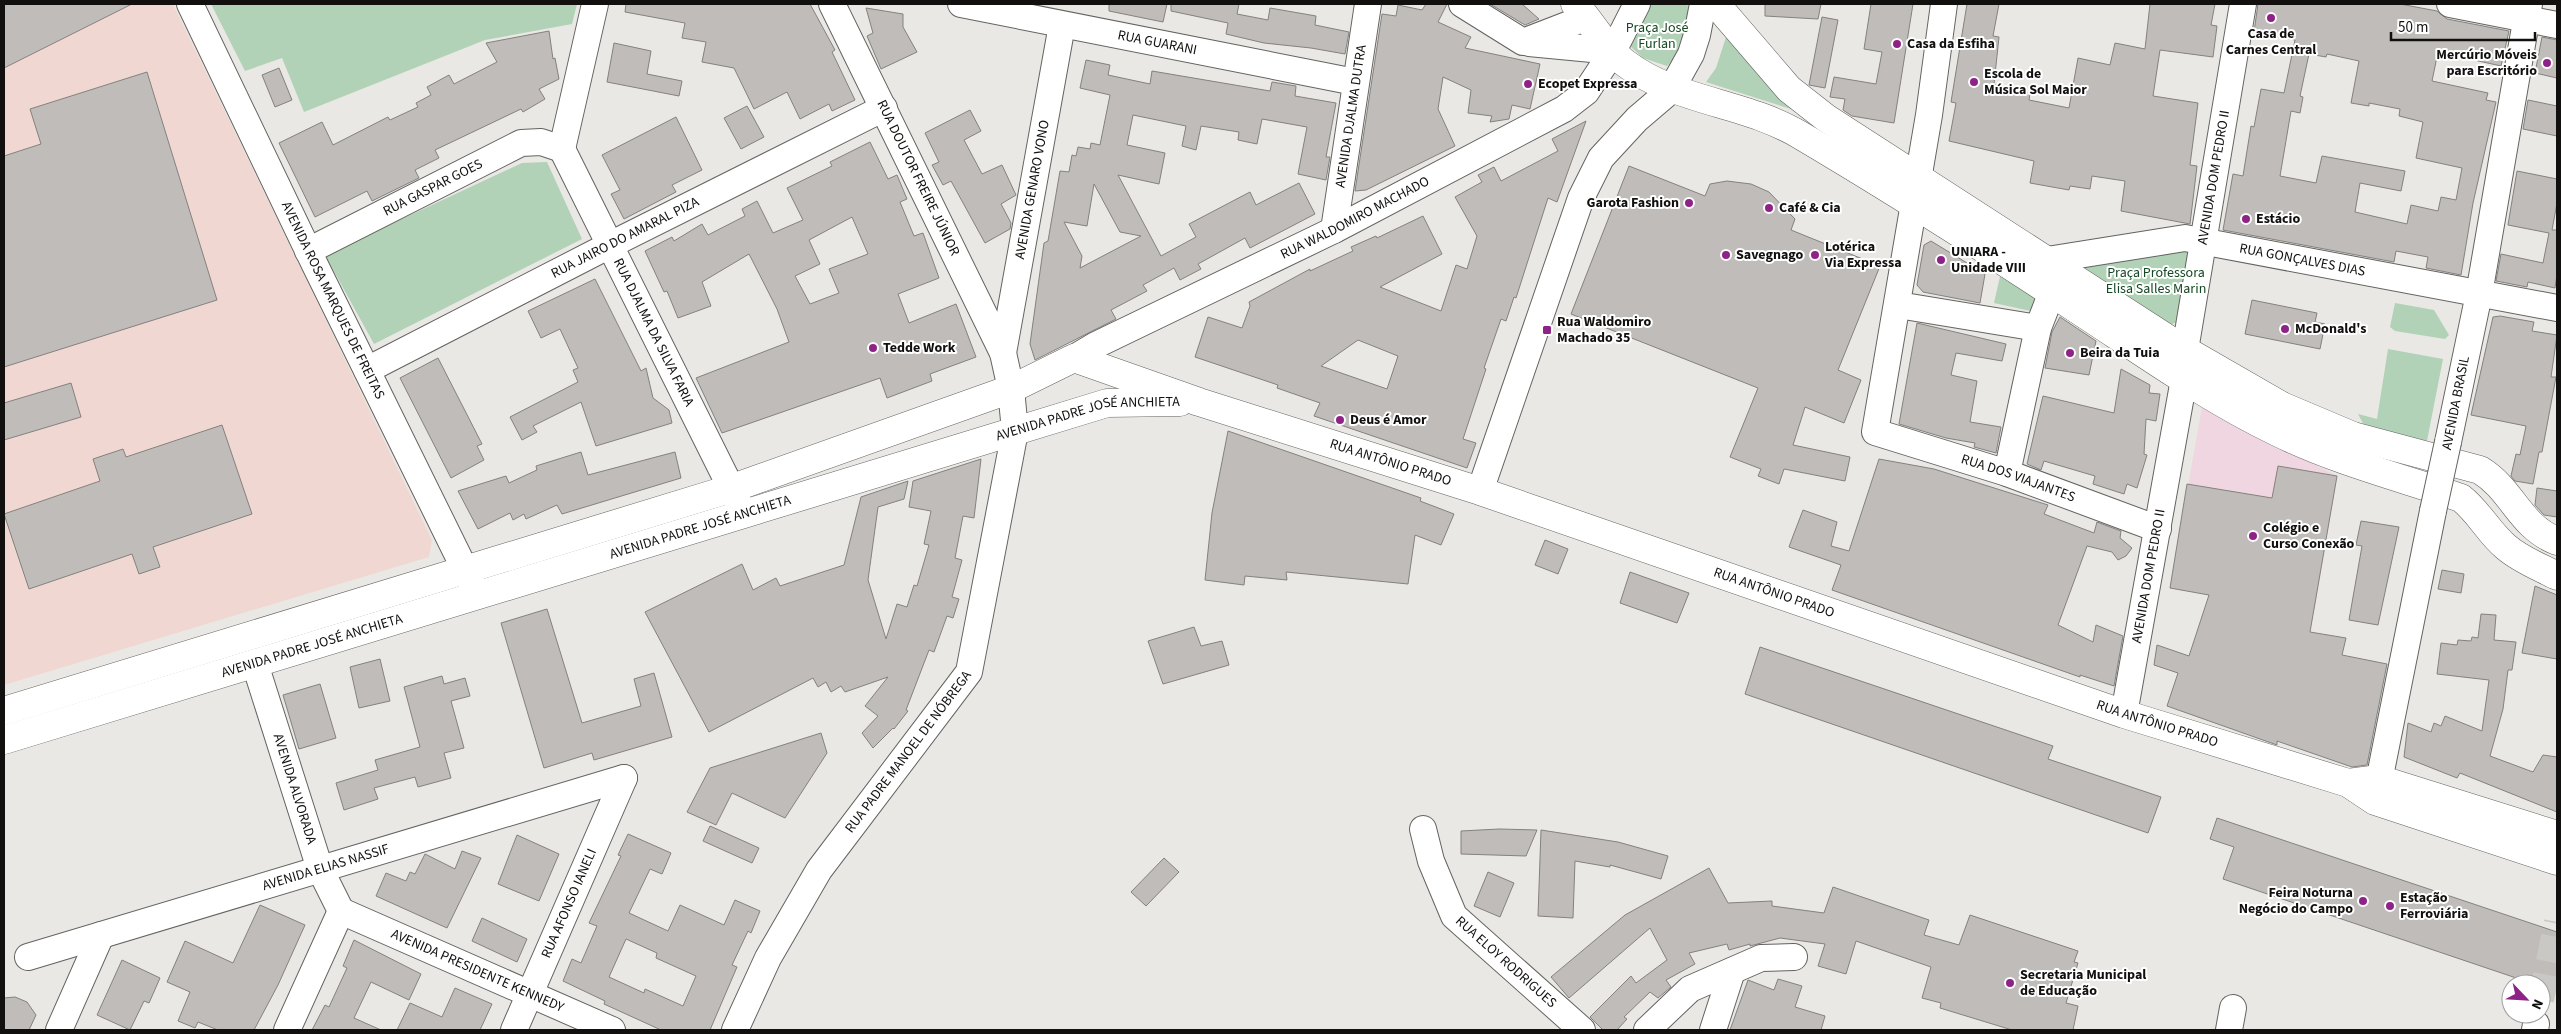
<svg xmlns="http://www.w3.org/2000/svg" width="2561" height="1034" viewBox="0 0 2561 1034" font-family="'Source Sans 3',sans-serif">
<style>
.industrial{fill:#f1d7d1}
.education{fill:#efd6e0}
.green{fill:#b1d2b6}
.building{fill:#bfbcba;stroke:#84817f;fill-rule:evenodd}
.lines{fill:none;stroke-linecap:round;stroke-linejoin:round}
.minor-tunnel{stroke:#c9c8c4;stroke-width:26;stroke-dasharray:26 13;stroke-linecap:butt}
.minor-casing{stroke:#646360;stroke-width:28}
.major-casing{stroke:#646360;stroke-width:29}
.minor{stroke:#fff;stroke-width:26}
.major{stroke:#fff;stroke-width:28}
.minor-bridge-casing{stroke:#646360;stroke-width:28;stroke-linecap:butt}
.minor-bridge{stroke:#fff;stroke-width:26}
.poi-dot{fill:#8e2387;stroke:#fff;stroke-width:2}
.labels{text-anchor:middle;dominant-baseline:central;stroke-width:4;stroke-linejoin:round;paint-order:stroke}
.park-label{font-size:14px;fill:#144822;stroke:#fff}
.poi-label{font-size:14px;font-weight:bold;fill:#11100f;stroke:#fff;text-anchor:start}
.street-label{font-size:14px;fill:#11100f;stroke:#fff}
</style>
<rect width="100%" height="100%" fill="#e9e8e4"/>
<!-- industrial -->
<path class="industrial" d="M4,4H173L432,540L429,557L4,685Z"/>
<!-- education -->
<path class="education" d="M2202,407L2337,476L2314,613L2170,588Z"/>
<!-- green -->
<path class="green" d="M211,4H577L572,24L485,40L304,112L282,58L245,71Z
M1648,4H1686L1688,6C1687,27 1683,52 1667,66L1643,58L1629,45Z
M1727,34L1768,85L1794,110L1706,82L1716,68Z
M547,162L582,239L374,344L325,255L522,163Z
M2177,246L2189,252L2179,321L2170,325L2076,265Z
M2001,272L2040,296L2035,312L1994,303Z
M2395,303L2434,310L2449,335L2445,339L2395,331L2390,327Z
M2388,349L2443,359L2425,451L2366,429L2358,414L2377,419Z"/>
<!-- building -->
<path class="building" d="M4,4H132L4,68Z
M626,4H810L835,50L832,52L855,100L832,111L829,104L800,119L787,92L754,109L734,68L702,62L706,42L682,38L685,23L625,12Z
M1109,4H1167L1163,22L1109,11Z
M1171,4H1239L1237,14L1268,20L1270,8L1316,16L1315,25L1349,32L1345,54L1311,48L1264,43L1226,34L1228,23L1171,11Z
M1426,4H1447L1438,22L1471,37L1465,48L1540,64L1530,109L1512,105L1509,119L1490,122L1492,116L1468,113L1471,90L1443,77L1438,109L1455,146L1366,190L1355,191L1382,14L1396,16L1398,5L1422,10Z
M1490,4H1522L1539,19L1525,25Z
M1765,4H1821L1818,19L1765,16Z
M1871,4H1913L1894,123L1852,116L1843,110L1845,99L1830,97L1834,77L1876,84L1882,52L1864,49Z
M1967,4H1999L1993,36L1999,37L1994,84L2030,93L2029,100L2069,108L2078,58L2110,65L2115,43L2145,49L2150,4H2215L2211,25L2217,26L2213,57L2160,50L2153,96L2198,103L2190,165L2197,166L2190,224L2121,211L2125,181L2092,176L2090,189L2070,186L2069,190L2030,183L2034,161L1949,141L1956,103L1951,102Z
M2258,4H2400L2437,11L2447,19L2509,31L2501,66L2438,52L2432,81L2488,93L2486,100L2496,102L2473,203L2461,275L2426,268L2428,257L2396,251L2394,262L2223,230L2233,174L2243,176L2251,126L2254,127L2261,89L2284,93L2295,40L2254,32ZM2309,54L2326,57L2327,54L2359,61L2351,103L2369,106V103L2400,109L2399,116L2423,122L2416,158L2462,168L2456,200L2441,197L2438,211L2411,205L2407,224L2355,212L2360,183L2401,191L2405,171L2322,156L2316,183L2280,176L2291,111L2300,113L2303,97L2300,96Z
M866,8L903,14V27L917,52L881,69L867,36L873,33Z
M1822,17L1838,20L1825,88L1809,85Z
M549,31L553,59L555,58L559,79L539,89L545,99L523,112L521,109L435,150L439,158L415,170L419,178L372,201L367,191L315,217L279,143L322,122L333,145L388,117L390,120L418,107L416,103L431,95L427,87L449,75L454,84L497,62L486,43Z
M2542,37L2557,40V78L2535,73Z
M614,43L651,51L647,74L682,81L679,96L607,82Z
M1086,60L1110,65L1108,75L1150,84L1152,71L1270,91L1272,82L1296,86L1295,96L1336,103L1326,157H1330L1326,180L1298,174L1307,127L1262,119L1257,144L1238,140L1239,132L1201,126L1196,150L1182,146L1186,126L1133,115L1127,145L1165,153L1159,184L1118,175L1161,256L1196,237L1189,224L1250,192L1256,205L1299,183L1315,214L1250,248L1245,238L1198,264L1201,269L1180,280L1174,268L1143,285L1147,291L1111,310L1116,319L1035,360L1030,344L1044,243L1048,241L1060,171L1069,172L1072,155L1076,156L1078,147L1090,149L1091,143L1100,145L1110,95L1080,88ZM1094,184L1120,232L1141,236L1080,268L1082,256L1064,222L1087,226Z
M279,68L292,100L275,107L262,75Z
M147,72L217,300L4,367V156L41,144L30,109Z
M2528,100L2557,106V136L2523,129Z
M747,106L764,137L741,149L724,118Z
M970,110L981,131L964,140L982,174L1002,165L1016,195L1001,204L1011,223L1010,229L985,243L951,181L943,185L932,165L939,162L925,133Z
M676,117L702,170L672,185L676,192L624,219L611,194L620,190L602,155Z
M1586,121L1557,202L1548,198L1516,298L1514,297L1506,321L1501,319L1484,368L1486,369L1463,439L1476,443L1467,468L1314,416L1320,403L1277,388L1278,385L1195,357L1208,317L1242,328L1250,306L1249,302L1310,269V271L1353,251L1351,247L1376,236L1377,238L1423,216L1442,254L1380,287L1441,311L1456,265L1467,269L1477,236L1455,197L1482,182L1478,175L1494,167L1501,181L1558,151L1552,139ZM1358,340L1398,356L1387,389L1321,366Z
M870,142L888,179L897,175L907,199L900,202L914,236L923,233L939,278L898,294L909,323L956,304L976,357L930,374L932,381L887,398L880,378L722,433L696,378L789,342L777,309L749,254L702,282L711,306L678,318L667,291L664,292L645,251L672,237L674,241L702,224L708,235L745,216L742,209L757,201L773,233L803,220L787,188L832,166L830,162ZM852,217L868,254L829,269L839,293L810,304L795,276L820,264L809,240Z
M1629,166L1705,196L1710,184L1727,181L1751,184L1769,192L1795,219L1791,230L1880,266L1838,370L1861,380L1844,423L1805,407L1793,445L1850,457L1845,481L1784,469L1779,484L1758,476L1761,469L1730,457L1758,388L1571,314Z
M2517,171L2557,179V203L2552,230H2557V274L2555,288L2528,282L2527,287L2496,281L2501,254L2543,263L2549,233L2508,225Z
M1931,241L1985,274L1980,303L1923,292L1917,285L1924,245Z
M595,279L641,371L646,368L653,398L669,410L672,423L596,446L581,402L533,426L537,432L522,440L510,417L578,382L573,370L578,368L560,329L541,338L528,311Z
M2252,300L2317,313L2315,322L2325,324L2320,349L2245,334Z
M2500,316L2534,322L2532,331L2557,335L2551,377H2556L2542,452H2539L2533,484L2515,481L2511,476L2516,454L2520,455L2526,426L2471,415L2493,317Z
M2060,317L2096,341L2089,375L2045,368L2052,332Z
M1917,323L2006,344L2002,361L1956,353L1951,375L1977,381L1970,422L2001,427L1996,453L1974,447L1975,443L1946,438L1899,424Z
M438,358L482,444L477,446L484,460L451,478L400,378Z
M2121,369L2150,385L2149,393L2160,394L2156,421L2146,419L2144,454L2147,455L2137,488L2127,484L2124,494L2093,484L2095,476L2044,461L2041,470L2027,464L2043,396L2114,413Z
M71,383L81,417L4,440V403Z
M222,425L252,514L153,547L160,567L139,574L132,554L29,589L4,514L100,481L93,459L123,449L126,457Z
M1228,431L1421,498L1420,501L1454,514L1441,545L1415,535L1408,584L1286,572L1287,580L1245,576L1244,585L1205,580L1212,513Z
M581,452L588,475L675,452L681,478L562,514L557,505L526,519L524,514L513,520L510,513L478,529L458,491L506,476L509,483L537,470L536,466Z
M981,459L974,518L963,516L955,558L962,560L952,597L959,599L953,618L947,616L934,652L929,650L906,710L908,711L894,729L893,728L873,748L862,733L878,716L865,706L888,677L845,692L841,686L831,692L826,682L818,687L813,678L709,732L645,612L742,564L753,590L776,578L780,586L844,565L861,497L908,481L904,499L878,507L868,580L886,639L897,604L907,607L914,585L917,586L929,545L924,544L931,511L909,507L913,481Z
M1879,459L1934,469L2048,505L2044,514L2094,533L2097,522L2121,531L2120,538L2132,548L2126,556L2118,560L2112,552L2087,546L2058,625L2093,642L2096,625L2123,636L2114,686L2080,675V677L1832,590L1841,565L1789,547L1793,536L1803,510L1837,522L1831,546L1849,551Z
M2278,466L2337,476L2310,632L2346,638L2342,655L2387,664L2367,765L2352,767L2277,741V745L2167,706L2178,673L2154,665L2157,645L2189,656L2209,595L2170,588L2187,484L2272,498Z
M2537,488L2557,491V517L2544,515L2535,505Z
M2361,521L2399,527L2378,625L2349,620L2362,546L2356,545Z
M1545,540L1568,549L1558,574L1535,565Z
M2442,570L2464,574L2461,593L2438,589Z
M1630,572L1689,593L1677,623L1620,603Z
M2535,586L2557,595V659L2522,653Z
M547,609L582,723L641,706L634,679L654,673L672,737L594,760L592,753L544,768L501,623Z
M2481,614L2496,615L2494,640L2516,642L2512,670H2508L2503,709L2490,756L2533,772L2543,755L2557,757V812L2460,773L2457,778L2404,757L2408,723L2431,732L2434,723L2441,726L2445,716L2482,731L2489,680L2437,674L2441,643L2457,645L2458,640L2471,641L2472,637L2478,638Z
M1194,627L1201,646L1222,641L1229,665L1163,684L1148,641Z
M1760,647L2053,746L2048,759L2161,797L2148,833L1745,694Z
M380,659L390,701L359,708L350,667Z
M442,676L444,684L465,678L470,696L451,701L464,748L444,753L451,778L418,787L415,777L374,788L378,799L344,810L336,783L378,770L375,760L420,747L404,687Z
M320,684L336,738L299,749L283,695Z
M821,733L827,753L785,818L732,793L716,825L687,812L710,768Z
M2217,818L2557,932V992L2541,987V984H2534L2223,879L2234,847L2210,839Z
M710,826L759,848L752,863L703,841Z
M1499,829L1537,830L1526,856L1461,854V831Z
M1541,830L1618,842L1668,856L1661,879L1610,865V867L1575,861L1573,918L1538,916Z
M628,834L671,853L662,874L650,869L629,913L668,931L680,905L724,925L735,900L760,911L751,933L748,931L732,965L737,967L710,1030H661L604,1004L605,1001L563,981L572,959L581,963L597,926L589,923L621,856L618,855ZM626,939L657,953L656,958L696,976L683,1006L645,989L644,993L609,977Z
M517,835L559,854L539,901L498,884Z
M462,851L481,858L447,928L376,896L386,873L406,881L410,872L415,874L425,854L455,869Z
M1164,858L1179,872L1146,906L1131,892Z
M1709,868L1728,903L1772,901V906L1824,913L1833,887L1929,920L1924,935L1959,945L1970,915L2078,951L2074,962L2078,963L2066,1003L2078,1006L2073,1030H2012L1940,1008L1941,1003L1922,998L1931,967L1856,941L1846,974L1818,966L1825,944L1780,938L1750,946V944L1729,950L1727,944L1689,953L1695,964L1666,980L1671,987L1658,998L1650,992L1624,1017L1627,1019L1617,1030H1603L1590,1017L1631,976L1636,983L1667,960L1650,928L1569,998L1551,977L1625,915Z
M1488,872L1514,883L1500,917L1474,906Z
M260,905L305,925L278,985L254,1030H218L198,1022L195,1028L178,1021L190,992L167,982L185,941L233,963Z
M482,918L527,939L517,962L472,941Z
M354,940L421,974L409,1000L371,982L354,1018L381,1030H312L325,1005L329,1007L347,968L343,966Z
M122,960L160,978L149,1003L144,1001L130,1030L97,1015Z
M1778,979L1802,986L1795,1007L1825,1016L1821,1030H1730L1748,980L1774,990Z
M455,988L492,1004L480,1030H397L410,1003L442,1017Z
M15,997L27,1002L36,1015L29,1030H4V998Z"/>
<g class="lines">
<!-- minor-tunnel -->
<path class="minor-tunnel" d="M2541,1000L2557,922"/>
<defs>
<g id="minor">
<path id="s1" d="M190,4L315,265L475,590"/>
<path id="s2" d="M961,4L1355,82"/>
<path d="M1462,4L1523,42L1585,18"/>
<path id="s3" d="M1944,4L1929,115L1875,432L2007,473L2158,529"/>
<path d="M2450,4L2557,25"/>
<path d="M1529,43L1613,51"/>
<path id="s4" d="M562,149L741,508"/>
<path d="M562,149L595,4"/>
<path id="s5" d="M1334,230L1368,4"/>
<path id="s6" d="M308,251L521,143L541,142L562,149"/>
<path id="s7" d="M2047,260L2185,238L2557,308"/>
<path d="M1898,305L2038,328"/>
<path id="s8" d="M2185,350L2243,4"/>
<path id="s9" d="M1003,353L1062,25"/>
<path id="s10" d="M1074,358L1096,345L1334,230L1564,109L1586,92L1613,51L1637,4"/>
<path id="s11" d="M367,370L610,245L884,108"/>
<path d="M2448,442L2479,294L2529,4"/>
<path d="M2007,473L2038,328L2052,292"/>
<path d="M1480,491L1581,198L1601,158L1637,119L1671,90L1691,54L1697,35L1703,4"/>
<path id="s12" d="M255,664L320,869L341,911"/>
<path id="s13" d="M2124,714L2184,379"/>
<path d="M2375,801L2433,511"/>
<path id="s14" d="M1423,829L1431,861L1454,916L1582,1030"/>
<path id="s15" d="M341,911L612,1030"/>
<path id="s16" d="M28,957L624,778"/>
<path d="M59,1030L101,935"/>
<path d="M287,1030L341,911"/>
<path id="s17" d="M514,1030L624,778"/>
<path id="s18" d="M735,1030L768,958L819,870L969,672L1015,431L1011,389L1003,353L832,4"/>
<path d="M1647,1030L1690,989L1761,958L1794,957"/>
<path d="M1713,1030L1732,971"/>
<path d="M2229,1030L2233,1008"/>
<path d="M2535,1030L2536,1024"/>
</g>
<g id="major">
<path d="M1575,4C1592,22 1604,47 1625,63C1676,102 1745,102 1800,135C1893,190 1984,248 2075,308C2141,351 2206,398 2277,432C2336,461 2399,477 2461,498C2479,512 2489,533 2506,547C2521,560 2540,567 2557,576"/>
<path d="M1716,4L1789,89L1826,118L2185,350L2282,406L2353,436L2480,470C2513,490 2519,526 2557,541"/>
<path id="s19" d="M4,711L733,488L1011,389L1074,358L1199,402L1480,491L2124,714L2348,783L2375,801L2557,861"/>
<path id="s20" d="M4,740L1107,403L1180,402"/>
<path d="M2348,783L2379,779L2557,835"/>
</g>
</defs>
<!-- minor casing -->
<use href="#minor" class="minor-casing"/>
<!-- major casing -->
<use href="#major" class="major-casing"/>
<!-- minor -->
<use href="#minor" class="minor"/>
<!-- major -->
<use href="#major" class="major"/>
<defs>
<path id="minor-bridge" d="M2433,511L2448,442"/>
</defs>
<!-- minor-bridge casing -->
<use href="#minor-bridge" class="minor-bridge-casing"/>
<!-- minor-bridge -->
<use href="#minor-bridge" class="minor-bridge"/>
</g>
<!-- markers -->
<g class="poi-dot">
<circle cx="2271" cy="18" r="5"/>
<circle cx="1897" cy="44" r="5"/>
<circle cx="2547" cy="63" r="5"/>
<circle cx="1974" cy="82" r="5"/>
<circle cx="1528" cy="84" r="5"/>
<circle cx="1689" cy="203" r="5"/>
<circle cx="1769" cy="208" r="5"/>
<circle cx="2246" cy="219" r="5"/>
<circle cx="1726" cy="255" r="5"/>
<circle cx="1815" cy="255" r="5"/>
<circle cx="1941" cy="260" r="5"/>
<circle cx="2285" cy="329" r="5"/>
<rect x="1542" y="325" width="10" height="10" rx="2.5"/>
<circle cx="873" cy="348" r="5"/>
<circle cx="2070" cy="353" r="5"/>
<circle cx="1340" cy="420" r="5"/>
<circle cx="2253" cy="536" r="5"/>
<circle cx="2363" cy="901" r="5"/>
<circle cx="2390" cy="906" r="5"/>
<circle cx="2010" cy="983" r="5"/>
</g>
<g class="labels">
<!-- park labels -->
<g class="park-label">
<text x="1657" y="28">Praça José<tspan x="1657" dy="16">Furlan</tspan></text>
<text x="2156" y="273">Praça Professora<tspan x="2156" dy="16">Elisa Salles Marin</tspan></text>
</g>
<!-- poi labels -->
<g class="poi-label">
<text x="2271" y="34" text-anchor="middle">Casa de<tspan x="2271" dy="16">Carnes Central</tspan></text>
<text x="1907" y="44">Casa da Esfiha</text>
<text x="2537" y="55" text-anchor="end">Mercúrio Móveis<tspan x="2537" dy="16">para Escritório</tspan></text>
<text x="1984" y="74">Escola de<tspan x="1984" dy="16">Música Sol Maior</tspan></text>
<text x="1538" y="84">Ecopet Expressa</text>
<text x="1679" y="203" text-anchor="end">Garota Fashion</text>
<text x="1779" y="208">Café &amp; Cia</text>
<text x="2256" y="219">Estácio</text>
<text x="1825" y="247">Lotérica<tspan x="1825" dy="16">Via Expressa</tspan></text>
<text x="1951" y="252">UNIARA -<tspan x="1951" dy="16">Unidade VIII</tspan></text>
<text x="1736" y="255">Savegnago</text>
<text x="1557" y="322">Rua Waldomiro<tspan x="1557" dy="16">Machado 35</tspan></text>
<text x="2295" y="329">McDonald's</text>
<text x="883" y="348">Tedde Work</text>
<text x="2080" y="353">Beira da Tuia</text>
<text x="1350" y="420">Deus é Amor</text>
<text x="2263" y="528">Colégio e<tspan x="2263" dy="16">Curso Conexão</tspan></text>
<text x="2353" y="893" text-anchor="end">Feira Noturna<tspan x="2353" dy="16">Negócio do Campo</tspan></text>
<text x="2400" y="898">Estação<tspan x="2400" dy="16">Ferroviária</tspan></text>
<text x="2020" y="975">Secretaria Municipal<tspan x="2020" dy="16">de Educação</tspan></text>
</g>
<!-- street labels -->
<g class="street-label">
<text stroke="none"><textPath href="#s2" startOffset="200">RUA GUARANI</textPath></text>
<text stroke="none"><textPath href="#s5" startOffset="115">AVENIDA DJALMA DUTRA</textPath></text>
<text stroke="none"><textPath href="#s8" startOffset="175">AVENIDA DOM PEDRO II</textPath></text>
<text transform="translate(918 178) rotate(64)">RUA DOUTOR FREIRE JÚNIOR</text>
<text stroke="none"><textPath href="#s6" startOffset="140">RUA GASPAR GOES</textPath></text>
<text stroke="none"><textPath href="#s9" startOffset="166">AVENIDA GENARO VONO</textPath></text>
<text stroke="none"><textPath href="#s10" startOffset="314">RUA WALDOMIRO MACHADO</textPath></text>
<text stroke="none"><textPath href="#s11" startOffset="290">RUA JAIRO DO AMARAL PIZA</textPath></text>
<text stroke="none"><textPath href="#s7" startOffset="259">RUA GONÇALVES DIAS</textPath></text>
<text stroke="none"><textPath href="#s1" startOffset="329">AVENIDA ROSA MARQUES DE FREITAS</textPath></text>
<text stroke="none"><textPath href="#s4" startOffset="205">RUA DJALMA DA SILVA FARIA</textPath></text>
<text transform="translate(2456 403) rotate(-79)">AVENIDA BRASIL</text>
<text stroke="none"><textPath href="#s20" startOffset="1132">AVENIDA PADRE JOSÉ ANCHIETA</textPath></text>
<text stroke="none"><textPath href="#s19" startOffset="1461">RUA ANTÔNIO PRADO</textPath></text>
<text stroke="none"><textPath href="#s3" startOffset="584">RUA DOS VIAJANTES</textPath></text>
<text stroke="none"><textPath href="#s20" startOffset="728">AVENIDA PADRE JOSÉ ANCHIETA</textPath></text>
<text stroke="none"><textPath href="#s13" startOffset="140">AVENIDA DOM PEDRO II</textPath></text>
<text stroke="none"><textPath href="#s19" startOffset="1866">RUA ANTÔNIO PRADO</textPath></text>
<text stroke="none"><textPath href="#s20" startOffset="322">AVENIDA PADRE JOSÉ ANCHIETA</textPath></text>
<text stroke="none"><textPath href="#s19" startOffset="2271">RUA ANTÔNIO PRADO</textPath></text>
<text stroke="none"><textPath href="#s18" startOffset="329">RUA PADRE MANOEL DE NÓBREGA</textPath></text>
<text stroke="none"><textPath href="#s12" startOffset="131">AVENIDA ALVORADA</textPath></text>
<text stroke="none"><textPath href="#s16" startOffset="311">AVENIDA ELIAS NASSIF</textPath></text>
<text stroke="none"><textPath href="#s17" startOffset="138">RUA AFONSO IANELI</textPath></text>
<text stroke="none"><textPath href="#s14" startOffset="162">RUA ELOY RODRIGUES</textPath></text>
<text stroke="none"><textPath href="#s15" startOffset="149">AVENIDA PRESIDENTE KENNEDY</textPath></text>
</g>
</g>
<!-- border -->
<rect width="2561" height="1034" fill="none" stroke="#11100f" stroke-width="10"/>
<!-- north arrow -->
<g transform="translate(2526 999) rotate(115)"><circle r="24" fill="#ffffff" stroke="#a09f9f"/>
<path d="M0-4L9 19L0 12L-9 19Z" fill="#8e2387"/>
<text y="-8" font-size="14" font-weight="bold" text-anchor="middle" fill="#11100f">N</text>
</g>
<!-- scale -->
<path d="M2391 32v8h144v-8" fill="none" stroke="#11100f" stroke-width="2.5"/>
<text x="2398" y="32" font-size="15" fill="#11100f" stroke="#ffffff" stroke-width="4" paint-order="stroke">50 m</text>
</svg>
